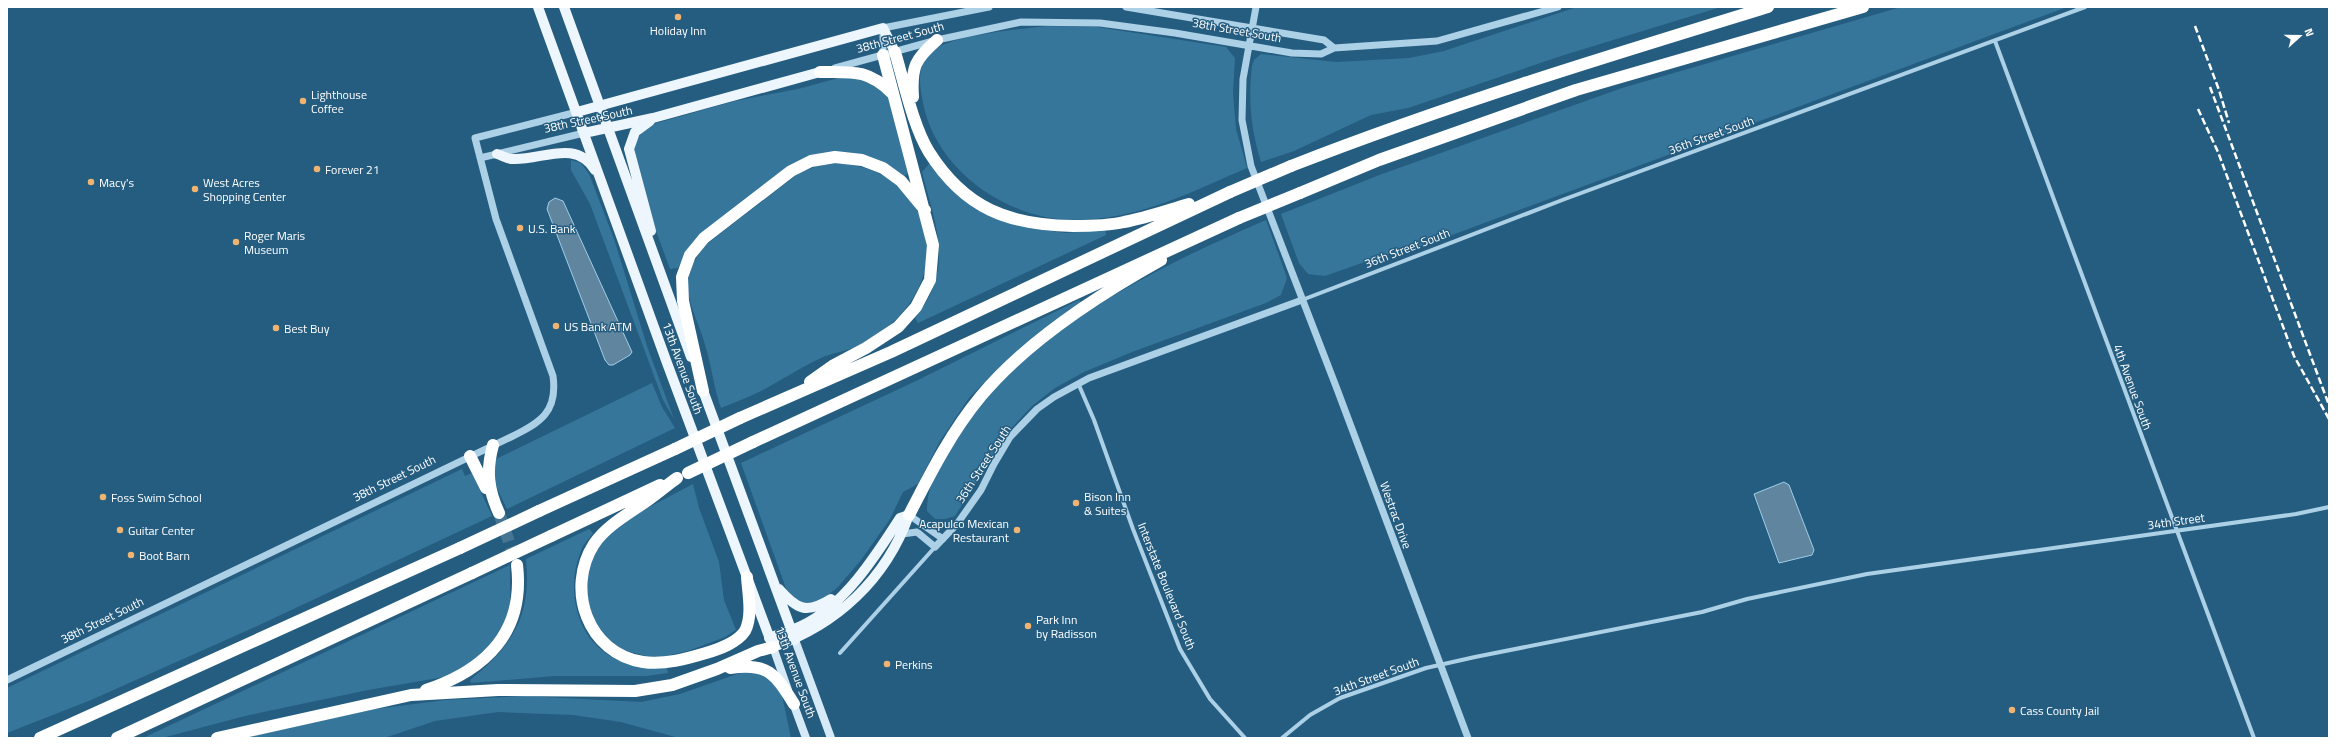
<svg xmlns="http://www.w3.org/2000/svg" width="2336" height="745" viewBox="0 0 2336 745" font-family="'Titillium Web',sans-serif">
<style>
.green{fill:#36769b}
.water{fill:#60869f;stroke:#a0cde7}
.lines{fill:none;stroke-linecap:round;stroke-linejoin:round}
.motorway-tunnel{stroke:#467593;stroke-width:12;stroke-dasharray:12 6;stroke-linecap:butt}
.minor{stroke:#acd0e6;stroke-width:4}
.tertiary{stroke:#acd0e6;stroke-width:7}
.secondary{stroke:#d5e9f6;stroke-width:8}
.primary{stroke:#edf6fd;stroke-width:10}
.motorway{stroke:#fff;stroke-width:12}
.rail{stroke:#fff;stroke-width:2.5;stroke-dasharray:7 3;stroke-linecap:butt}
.motorway-bridge{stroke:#fff;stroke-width:12}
.poi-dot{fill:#f0b470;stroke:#255d80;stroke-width:1.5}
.labels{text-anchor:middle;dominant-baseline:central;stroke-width:3;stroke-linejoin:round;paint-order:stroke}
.poi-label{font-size:12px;fill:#fff;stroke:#255d80;text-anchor:start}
.street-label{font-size:12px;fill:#fff;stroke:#255d80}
</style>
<rect width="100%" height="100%" fill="#255d80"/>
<!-- green -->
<path class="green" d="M1577,7H1721L1561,56L1408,108L1371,115L1294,151L1261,162C1251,129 1248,100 1252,66L1254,60L1261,54L1336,62L1409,58L1444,51Z
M1901,7H2067L1425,245L1376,258L1325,276L1308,274L1299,263L1281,214L1382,174L1622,88Z
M1048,26L1097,27L1226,47L1235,58L1233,93L1236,129L1247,168C1189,193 1140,219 1075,220C1006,220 932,168 922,97C919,82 918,67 929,54C944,35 1022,29 1048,26Z
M842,77C855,78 873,79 883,89C896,104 904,151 910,172L904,176C863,148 835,145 789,165L692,243L678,268L670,269L656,231L634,153C636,137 642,129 657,123L735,101L798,89Z
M571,160L581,163L589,174L614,239L648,349L674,419L663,400L590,204L571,170Z
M838,163C873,166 902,180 918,212C946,269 906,326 853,348C843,352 831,353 821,358C801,367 782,380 763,390C749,397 735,402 721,408C714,389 712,368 706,348C694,304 671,284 708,243L799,173L817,166Z
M930,163L1007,222L1029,228L1066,233L1105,229L1106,235L918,323L915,318C920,311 926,303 930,295C950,254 932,213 922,172Z
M1266,220L1287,278L1281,295L1266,303L1132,352L1084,372L1055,388L1032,406L1007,433L955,516L945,519H935L927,511C927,484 941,461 955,439C1027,330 1151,270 1266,220Z
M1079,300L1083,303L1041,331L999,368L969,398L940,441L918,484L903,492L890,519L861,560L837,588L820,601L812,604L798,602L787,591L741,463L918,380Z
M652,383L662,407L675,428L507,509L493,480L496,459Z
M462,469L465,476L472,473L492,516L255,627L91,700L7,733V688Z
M693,484L699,508L719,562L724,600L736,630L725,637L688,651L661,657L646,656L622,650L598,630L584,592L587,566L602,542L623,521Z
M589,529L593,533C589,539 583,544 581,551C564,592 578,648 624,662C637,666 654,665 667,667L668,673L646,676H555L471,683L470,680C513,646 532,614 526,559Z
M510,565V604L504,624L488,647L475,661L450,676L368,690L245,716L162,738H143Z
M753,671L772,679L781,691L791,738H679L621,722L573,715L498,712L435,721L384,738H242L375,709L446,700L525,696L641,702L680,694L743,672Z"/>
<!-- water -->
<path class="water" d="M555,198L563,201L632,352L630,355L613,365H609L605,360L547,209L549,202Z
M1784,482L1789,485L1814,550L1812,555L1779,563L1754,494Z"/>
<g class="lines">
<!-- motorway-tunnel -->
<path class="motorway-tunnel" d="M499,513L517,565"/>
<!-- minor -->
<path class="minor" d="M1995,41L2254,738
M1302,300L1565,199L2085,7
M1078,383L1094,420L1133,529L1180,649L1210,699L1245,738
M840,653L935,547
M1282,738L1310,715L1340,698L1426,668L1475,657L1702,612L1747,599L1867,574L2296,514L2329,507"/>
<!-- tertiary -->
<path class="tertiary" d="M1126,7L1324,40L1334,48
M1256,7L1243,79L1242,120L1251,166L1337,389L1468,738
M883,55V28L989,7
M835,68L937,40L1021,22L1100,23L1175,33L1292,53L1321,54L1334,48L1437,41L1558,7
M480,158L584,133
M909,515L943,539
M902,534L917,532L935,547L957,524L981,490L994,464L1010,437L1037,409L1054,397L1089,378L1302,300
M7,680L511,437C540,423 558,412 553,376L496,219L475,138L577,112"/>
<!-- secondary -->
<path class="secondary" d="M795,640L831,738
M773,647L788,690
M792,700L806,738"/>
<!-- primary -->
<path class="primary" d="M538,7L667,363L773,647C837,625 886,579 909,515
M564,7L691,357
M577,112L883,28L895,52
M650,121L635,132L629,149L651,231
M584,133L653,118L820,72
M497,154C501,155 507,159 512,159C541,161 575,138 595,170
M701,385L795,640
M779,589C797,610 807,614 831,599
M769,638C780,634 791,631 801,626C844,606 875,557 900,518L909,515"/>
<!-- motorway -->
<path class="motorway" d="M895,52C904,82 913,126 929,152C965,209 1009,225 1073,226C1090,226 1107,226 1124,222C1146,218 1168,210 1189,204
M820,72C852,72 868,69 892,93
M913,97C911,67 915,59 937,40
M1291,166C1447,105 1608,56 1768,7
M1300,193L1379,160L1576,90L1863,7
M810,382L834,365L866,348L898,327L916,307L930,280L933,245L883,55
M703,391L683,301L682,277L690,255L704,238L791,171L811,161L835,157L862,160L883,168L901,181L925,210
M740,418L891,352L1230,192
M753,442L1239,218
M493,445C486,471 488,489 499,513
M470,456L486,488
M677,478C667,485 658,493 648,500C630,513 607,525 594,544C565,589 588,654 643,662C664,665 686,659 706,653C719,649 737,643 745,631C753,616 748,593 747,577
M539,511L675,449
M909,515C930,474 951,432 981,396C1026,342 1100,294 1161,260
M551,536L660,485
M730,668C768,662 775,674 794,704
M426,690C486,670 525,632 517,565
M40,738L460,548
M117,738L472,573
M217,738L411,695L498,690L635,691L672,685L717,669L758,651L773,647"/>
<!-- rail -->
<path class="rail" d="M2195,26L2219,90L2229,123
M2210,87L2329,405
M2198,109L2218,152L2294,356L2329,419"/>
<!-- motorway-bridge -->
<path class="motorway-bridge" d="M1230,192L1291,166
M1239,218L1300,193
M675,449L740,418
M688,473L753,442
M460,548L539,511
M472,573L551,536"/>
</g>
<!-- markers -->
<g class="poi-dot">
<circle cx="678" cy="17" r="4"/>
<circle cx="303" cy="101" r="4"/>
<circle cx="317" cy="169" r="4"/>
<circle cx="91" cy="182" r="4"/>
<circle cx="195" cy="189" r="4"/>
<circle cx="520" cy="228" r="4"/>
<circle cx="236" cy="242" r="4"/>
<circle cx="556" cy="326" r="4"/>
<circle cx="276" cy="328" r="4"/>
<circle cx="103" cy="497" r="4"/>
<circle cx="1076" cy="503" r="4"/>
<circle cx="120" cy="530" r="4"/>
<circle cx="1017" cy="530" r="4"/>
<circle cx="131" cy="555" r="4"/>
<circle cx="1028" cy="626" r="4"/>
<circle cx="887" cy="664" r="4"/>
<circle cx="2012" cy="710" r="4"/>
</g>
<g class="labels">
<!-- poi labels -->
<g class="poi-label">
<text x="678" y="30" text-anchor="middle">Holiday Inn</text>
<text x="311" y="94">Lighthouse<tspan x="311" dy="14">Coffee</tspan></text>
<text x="325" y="169">Forever 21</text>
<text x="99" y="182">Macy's</text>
<text x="203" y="182">West Acres<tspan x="203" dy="14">Shopping Center</tspan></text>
<text x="528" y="228">U.S. Bank</text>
<text x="244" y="235">Roger Maris<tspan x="244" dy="14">Museum</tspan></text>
<text x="564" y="326">US Bank ATM</text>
<text x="284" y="328">Best Buy</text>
<text x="1084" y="496">Bison Inn<tspan x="1084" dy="14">&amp; Suites</tspan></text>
<text x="111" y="497">Foss Swim School</text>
<text x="1009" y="523" text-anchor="end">Acapulco Mexican<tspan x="1009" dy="14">Restaurant</tspan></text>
<text x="128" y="530">Guitar Center</text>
<text x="139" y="555">Boot Barn</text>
<text x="1036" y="619">Park Inn<tspan x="1036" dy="14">by Radisson</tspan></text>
<text x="895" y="664">Perkins</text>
<text x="2020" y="710">Cass County Jail</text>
</g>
<!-- street labels -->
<g class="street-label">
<text transform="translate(1237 30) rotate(10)">38th Street South</text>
<text transform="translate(900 37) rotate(-15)">38th Street South</text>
<text transform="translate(588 119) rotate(-12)">38th Street South</text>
<text transform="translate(1711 135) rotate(-20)">36th Street South</text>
<text transform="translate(1407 248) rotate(-21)">36th Street South</text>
<text transform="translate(683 368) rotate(70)">13th Avenue South</text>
<text transform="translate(2133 387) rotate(70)">4th Avenue South</text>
<text transform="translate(983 464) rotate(-57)">36th Street South</text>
<text transform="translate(394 478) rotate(-26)">38th Street South</text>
<text transform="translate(1396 515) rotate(70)">Westrac Drive</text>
<text transform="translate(2176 521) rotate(-8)">34th Street</text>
<text transform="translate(1167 586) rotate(68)">Interstate Boulevard South</text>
<text transform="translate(102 620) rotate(-26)">38th Street South</text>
<text transform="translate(796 672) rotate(70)">13th Avenue South</text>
<text transform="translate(1376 676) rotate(-20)">34th Street South</text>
</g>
</g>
<!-- border -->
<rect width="2336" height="745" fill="none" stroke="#ffffff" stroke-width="16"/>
<!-- north arrow -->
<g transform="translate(2300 36) rotate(69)" stroke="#255d80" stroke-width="3" paint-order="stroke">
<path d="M0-3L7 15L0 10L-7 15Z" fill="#ffffff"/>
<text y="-6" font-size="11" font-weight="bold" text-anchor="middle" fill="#ffffff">N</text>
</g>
</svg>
